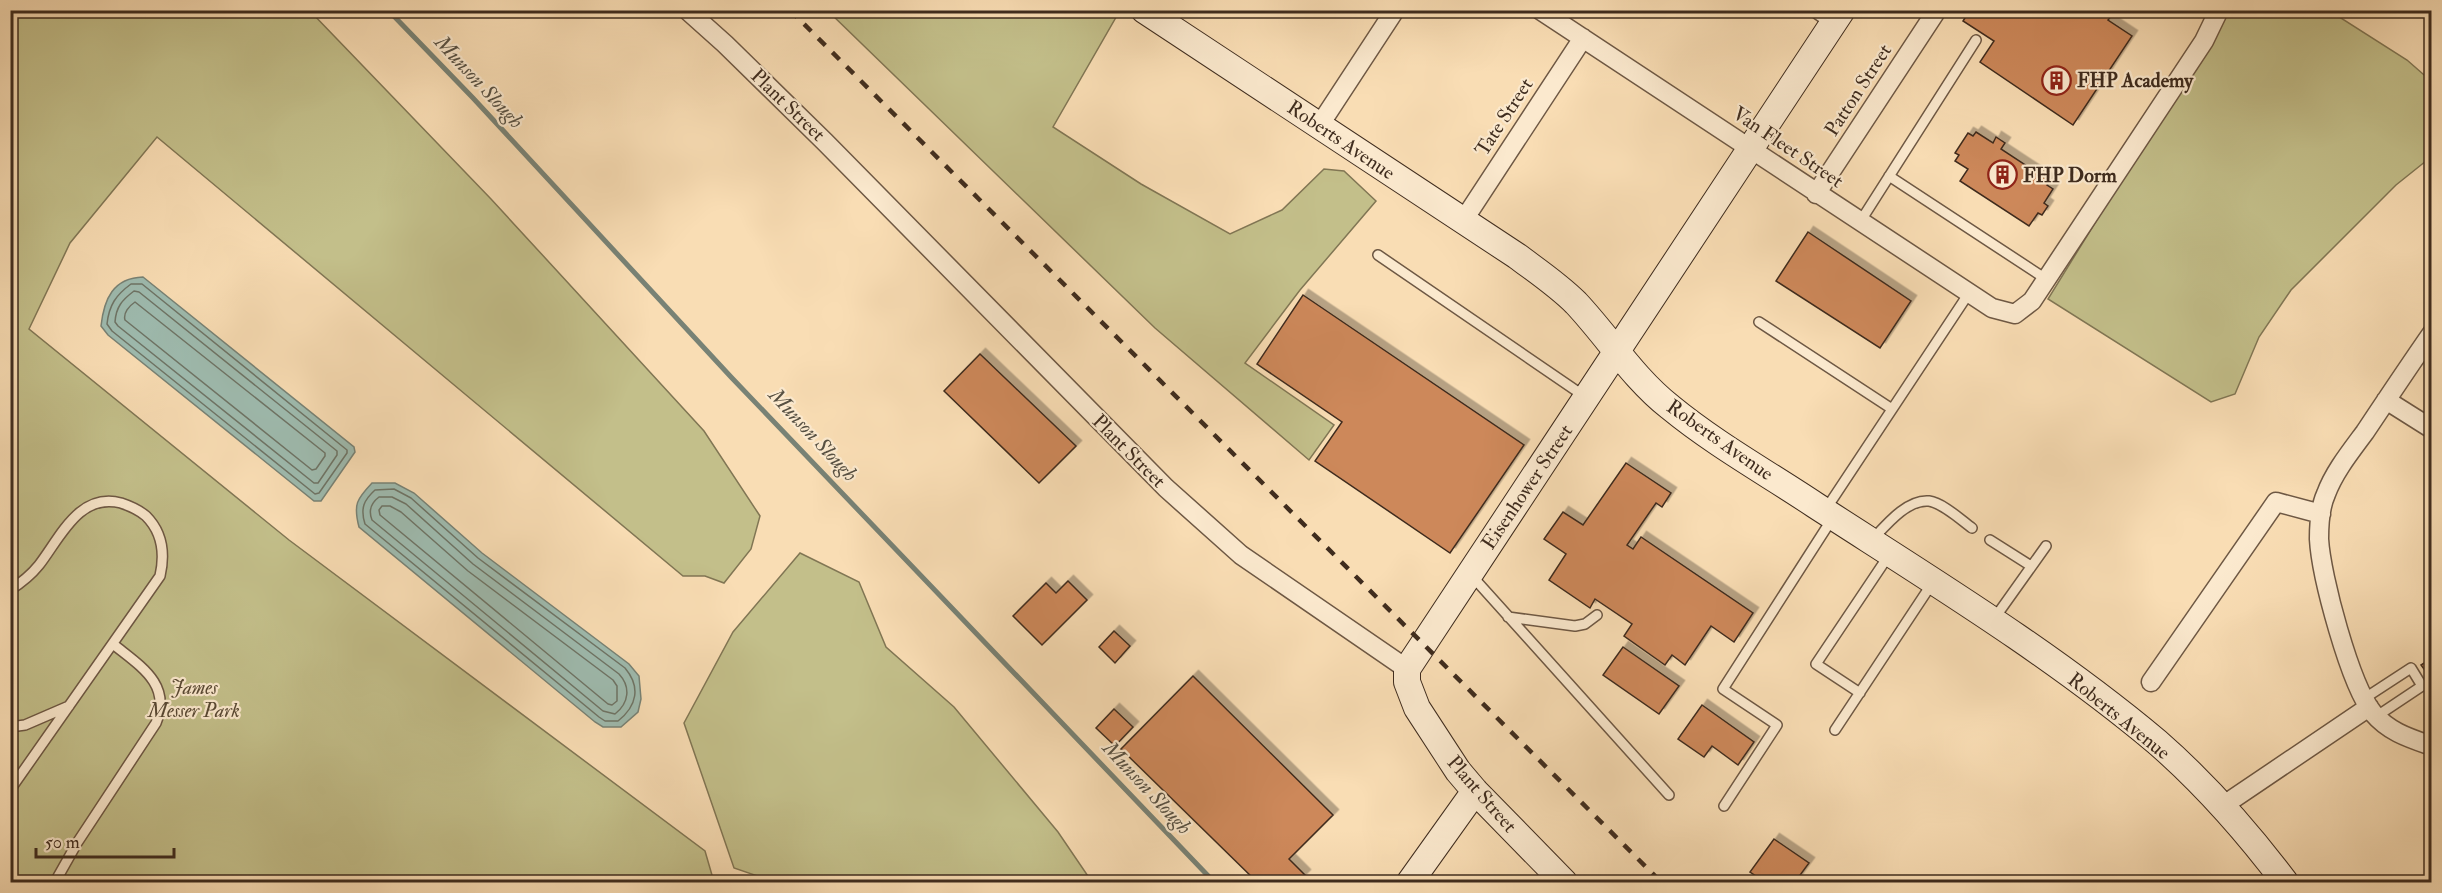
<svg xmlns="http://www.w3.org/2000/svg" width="2442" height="893" viewBox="0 0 2442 893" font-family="'IM FELL Double Pica',serif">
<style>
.green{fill:#c3bf8a;stroke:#817654;stroke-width:1.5}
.water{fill:#9ebbaf;stroke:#788275;stroke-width:1.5}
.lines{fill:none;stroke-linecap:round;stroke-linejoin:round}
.shore{stroke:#6e7466;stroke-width:1.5}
.stream{stroke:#788275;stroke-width:5}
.building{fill:#cd885a;stroke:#3f2c1e;stroke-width:1.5;filter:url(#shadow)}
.lane-casing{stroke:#6e5844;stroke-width:12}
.street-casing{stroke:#6e5844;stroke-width:21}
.secondary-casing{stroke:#3f2c1e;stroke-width:28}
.lane{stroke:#fbe9ce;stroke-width:9}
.street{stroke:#fbe9ce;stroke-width:18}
.secondary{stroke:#fbe9ce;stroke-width:26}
.rail{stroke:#3f2c1e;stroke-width:4.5;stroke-dasharray:10 10;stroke-linecap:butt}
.labels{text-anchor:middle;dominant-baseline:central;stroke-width:4.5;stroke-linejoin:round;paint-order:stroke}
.poi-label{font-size:20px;font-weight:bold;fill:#3f2c1e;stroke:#fbe9ce;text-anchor:start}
.street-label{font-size:20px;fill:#3f2c1e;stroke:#fbe9ce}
.park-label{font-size:20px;font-style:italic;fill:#594934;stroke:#fbe9ce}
.water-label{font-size:21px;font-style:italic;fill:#575042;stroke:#fbe9ce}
</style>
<defs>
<filter id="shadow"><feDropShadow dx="5.5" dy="-5.5" stdDeviation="0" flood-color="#0004"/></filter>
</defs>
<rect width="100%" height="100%" fill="#f9ddb4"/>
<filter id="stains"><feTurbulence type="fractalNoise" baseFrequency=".00333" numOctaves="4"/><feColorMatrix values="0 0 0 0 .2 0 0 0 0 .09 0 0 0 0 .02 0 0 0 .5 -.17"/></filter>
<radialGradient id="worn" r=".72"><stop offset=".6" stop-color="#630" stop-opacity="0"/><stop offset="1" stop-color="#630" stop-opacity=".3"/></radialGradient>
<!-- green -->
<path class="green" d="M11,11H310L491,199L704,431L760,516L751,549L724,583L705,576H683L157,137L70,243L29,329L289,540L705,851L714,882H11Z
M828,11H1117L1119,12L1053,127L1141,184L1230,234L1282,210L1324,169L1344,171L1376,201L1300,290L1245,363L1334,425L1309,460L1155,328Z
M2226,11H2330L2407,60L2431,81V157L2396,185L2291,290L2259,337L2235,394L2211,402L2048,299Z
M800,553L859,582L886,647L954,707L1058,832L1092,882H775L734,868L684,723L733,632Z"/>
<!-- water -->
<path class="water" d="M143,277L354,447L355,452L321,501H314L108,335L101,326C104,299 113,278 143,277Z
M372,483H395L414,493L482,553L629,664L639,676L641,699L638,712L621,727H603L595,722L359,527C353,504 357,499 372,483Z"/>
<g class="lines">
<!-- shore -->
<path class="shore" d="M131,284H142L347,450V453L319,493L315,494L112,331L107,324C109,305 116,295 131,284Z
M134,291L139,292L337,451V455L318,483H314L118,326L115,322C116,307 122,300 134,291Z
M135,302L325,453V456L316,469L312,470L125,320C123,313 129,306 135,302Z
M394,489L411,498L478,558L625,668C641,687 637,706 618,721H605L599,717L365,524C360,508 364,500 375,490Z
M379,497H392L406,504L473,564L619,674C631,687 629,703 615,714L603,711L372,520C368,510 371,503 379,497Z
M382,506H390L401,512L468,571L613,680L617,686V701L612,705L608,704L380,515L379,510Z"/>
<!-- stream -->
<path class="stream" d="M388,10L473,98L731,377L1214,882"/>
</g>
<!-- building -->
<path class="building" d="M1970,10H2106L2112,15L2108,20L2132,36L2073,125L1980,62L1994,41L1963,21Z
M1976,132L1993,143L1996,137L2005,143L2001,149L2050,181L2047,185L2053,189L2044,203L2048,206L2042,215L2038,213L2029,226L1960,181L1968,169L1955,161L1959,155L1955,153L1968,133L1973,136Z
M1808,232L1911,301L1880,348L1776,281Z
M1303,295L1524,445L1450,553L1315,461L1342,422L1257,364Z
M980,354L1076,446L1039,483L944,391Z
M1626,463L1671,493L1662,507L1656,503L1627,545L1633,549L1641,537L1753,613L1734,642L1711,626L1685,665L1672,655L1665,665L1624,636L1632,624L1595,599L1590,608L1549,580L1566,554L1544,539L1563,512L1583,525Z
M1068,581L1087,600L1042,645L1013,616L1046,583L1056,593Z
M1114,631L1130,646L1115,663L1099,647Z
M1623,647L1679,686L1659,714L1603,675Z
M2432,658V680L2421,665Z
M1193,676L1333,815L1289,859L1305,875L1298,882H1257L1121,749Z
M1702,705L1754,742L1738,765L1712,746L1704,757L1678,739Z
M1114,709L1133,727L1115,746L1096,728Z
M1774,839L1809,863L1795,882H1765L1750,872Z"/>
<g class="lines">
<defs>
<path id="lane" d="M2131,10H2143
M1889,176L2046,279
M1860,222L1976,40
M1378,255L1584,396
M1759,322L1892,409
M1826,509L1969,293
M1872,540C1886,525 1907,499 1929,501C1943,503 1961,520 1972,528
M1990,540L2031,566
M1472,576L1669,795
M10,590C21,583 31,575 39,565C60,538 79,492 121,503C130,506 139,510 146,516C163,533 165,554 160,576L10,790
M1508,617L1575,626L1585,624L1597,615
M1994,619L2046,546
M1860,693L1816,664L1889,555
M2365,698L2411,668L2422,686L2377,716
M10,727L25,725L69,706
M1835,730L1933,582
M1724,806L1777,725L1723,689L1832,519
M55,882L77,843L156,723C172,684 140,666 113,644"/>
<path id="street" d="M687,10L725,44L825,142L1166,488L1241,555L1407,669
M1540,10L1992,308L2015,314L2032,301L2204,41L2219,10
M1819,10L1835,21
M1319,126L1395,10
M1816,194L1937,10
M1463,221L1583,38
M2432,333C2409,366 2387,399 2365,432C2351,451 2334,472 2326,494C2320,507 2319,525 2319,539C2321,576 2350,685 2373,713C2389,732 2409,738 2432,746
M2386,400L2432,429
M2151,682L2276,502L2321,514
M2221,807L2369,707"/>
<path id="secondary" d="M1144,10L1517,256C1537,271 1558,285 1576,303C1608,337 1633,378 1670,407C1715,444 1767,473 1815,505C1931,580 2051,653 2157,742C2204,783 2248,833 2285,882
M1410,882L1475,791
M1564,882L1475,791L1458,771L1417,708L1407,682V669L1842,10"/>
</defs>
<!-- lane casing -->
<use href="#lane" class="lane-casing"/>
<!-- street casing -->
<use href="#street" class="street-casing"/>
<!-- secondary casing -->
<use href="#secondary" class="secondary-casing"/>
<!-- lane -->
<use href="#lane" class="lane"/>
<!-- street -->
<use href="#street" class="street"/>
<!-- secondary -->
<use href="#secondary" class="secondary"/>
<!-- rail -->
<path class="rail" d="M790,10L1661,882"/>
</g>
<!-- icons -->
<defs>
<symbol id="building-ring" viewBox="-11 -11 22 22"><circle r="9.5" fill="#fbe9ce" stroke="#8f2418" stroke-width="1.5"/><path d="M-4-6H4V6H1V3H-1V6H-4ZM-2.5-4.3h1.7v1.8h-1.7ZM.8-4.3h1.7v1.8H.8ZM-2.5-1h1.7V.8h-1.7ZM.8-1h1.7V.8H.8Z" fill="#8f2418"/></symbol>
</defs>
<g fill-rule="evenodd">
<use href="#building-ring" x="2040" y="64" width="33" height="33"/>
<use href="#building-ring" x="1986" y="158" width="33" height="33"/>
</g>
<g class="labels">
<!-- poi labels -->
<g class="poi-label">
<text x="2077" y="80">FHP Academy</text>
<text x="2023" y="175">FHP Dorm</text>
</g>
<!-- street labels -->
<g class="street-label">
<text transform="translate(1858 90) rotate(-57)">Patton Street</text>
<text transform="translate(788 105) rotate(44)">Plant Street</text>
<text transform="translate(1504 117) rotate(-57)">Tate Street</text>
<text transform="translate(1341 140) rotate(34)">Roberts Avenue</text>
<text transform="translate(1788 147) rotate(34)">Van Fleet Street</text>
<text transform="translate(1720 440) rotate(35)">Roberts Avenue</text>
<text transform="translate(1129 451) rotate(45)">Plant Street</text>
<text transform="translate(1527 487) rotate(-56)">Eisenhower Street</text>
<text transform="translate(2119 716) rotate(39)">Roberts Avenue</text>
<text transform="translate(1482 794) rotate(49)">Plant Street</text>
</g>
<!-- park labels -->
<g class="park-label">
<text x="194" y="687">James<tspan x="194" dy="23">Messer Park</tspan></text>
</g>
<!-- water labels -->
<g class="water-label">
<text transform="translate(479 82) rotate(47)">Munson Slough</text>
<text transform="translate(813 435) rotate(47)">Munson Slough</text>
<text transform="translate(1147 788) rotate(47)">Munson Slough</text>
</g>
</g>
<!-- margin -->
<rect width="2442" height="893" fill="none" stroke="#f9ddb4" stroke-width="36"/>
<rect x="12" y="12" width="2418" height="869" fill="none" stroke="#3f2c1e" stroke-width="3"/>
<rect x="18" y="18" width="2406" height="857" fill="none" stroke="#3f2c1e" stroke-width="1.5"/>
<!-- scale -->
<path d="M36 848v9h138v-9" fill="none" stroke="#3f2c1e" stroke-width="3"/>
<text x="45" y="848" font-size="18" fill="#3f2c1e" stroke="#fbe9ce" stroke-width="4.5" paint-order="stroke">50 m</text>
<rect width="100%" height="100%" filter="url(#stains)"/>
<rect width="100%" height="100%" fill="url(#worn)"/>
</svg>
